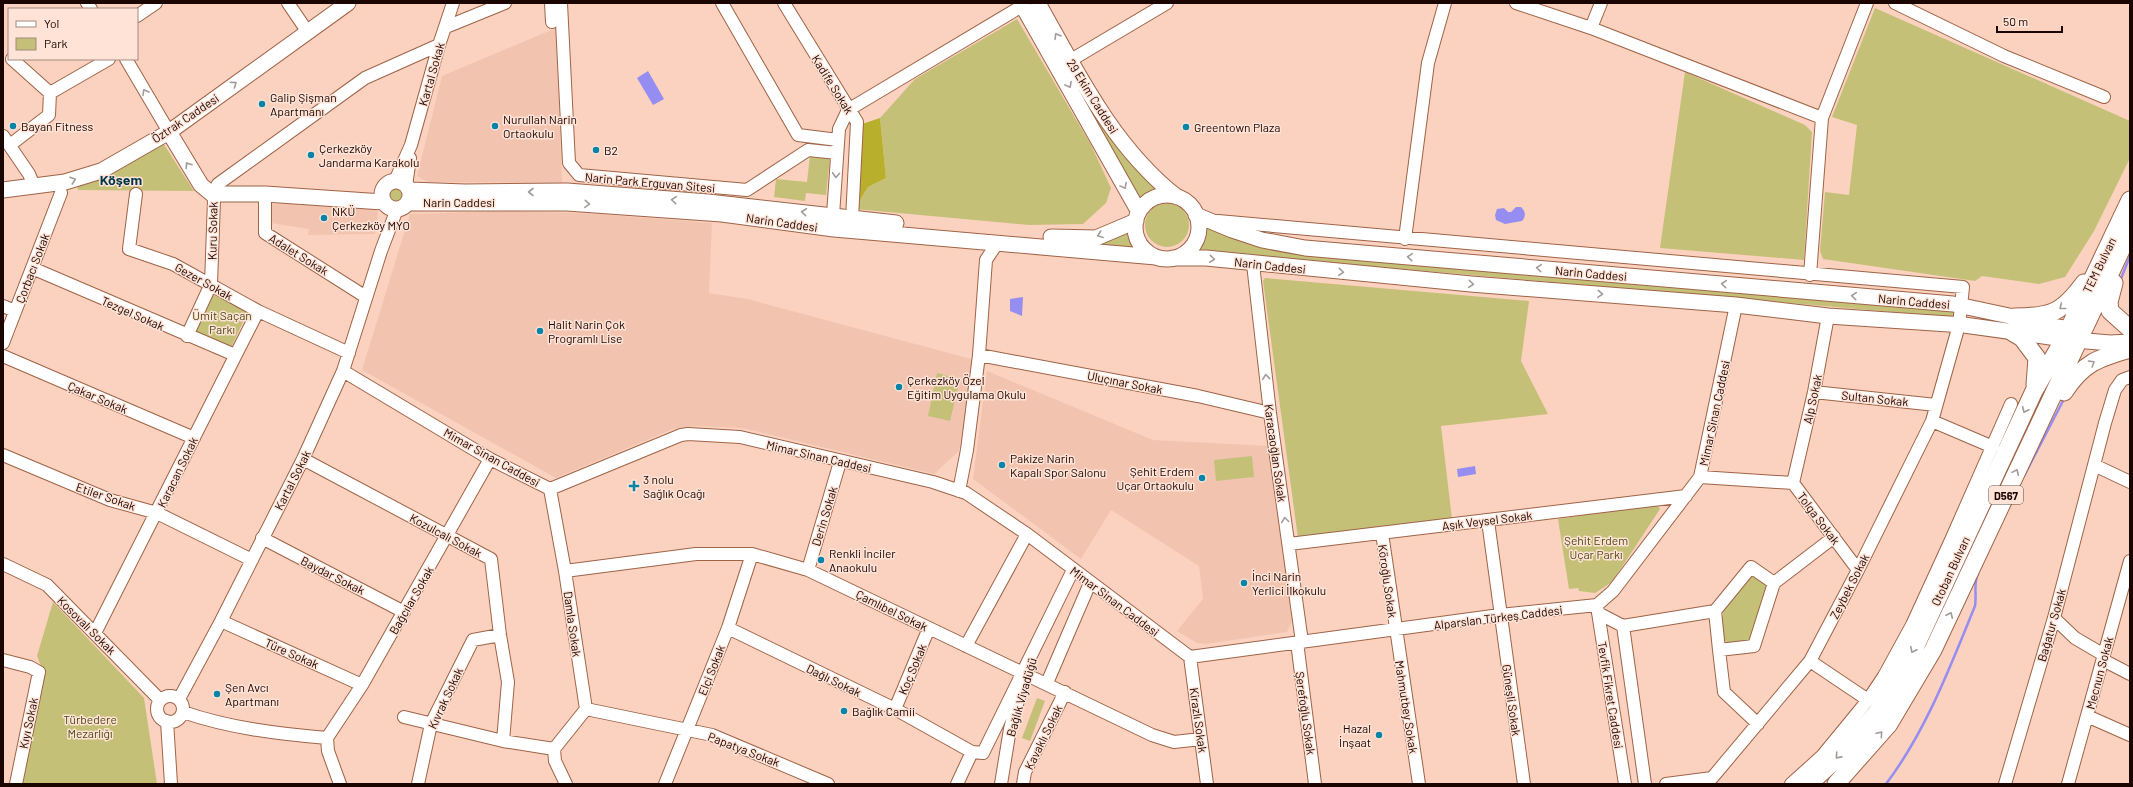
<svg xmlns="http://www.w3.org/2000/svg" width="2133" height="787" viewBox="0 0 2133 787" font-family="Barlow,sans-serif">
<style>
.built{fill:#f2c4b0}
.green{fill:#c4c077}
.forest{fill:#b8b02d}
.water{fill:#958df1}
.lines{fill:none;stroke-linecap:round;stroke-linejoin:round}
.stream{stroke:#958df1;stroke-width:2.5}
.minor-casing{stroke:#9f6346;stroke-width:14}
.major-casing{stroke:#9f6346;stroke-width:17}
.highway-casing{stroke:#9f6346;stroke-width:19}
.minor{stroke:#fff;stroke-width:12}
.major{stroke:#fff;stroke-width:15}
.highway{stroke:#fff;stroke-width:17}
.oneway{stroke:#a39b99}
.poi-dot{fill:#0484a8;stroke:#ffe3d6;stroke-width:1.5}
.labels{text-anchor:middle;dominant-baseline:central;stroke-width:3;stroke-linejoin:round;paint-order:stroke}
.shield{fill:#ffe3d6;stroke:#5f4840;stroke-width:1}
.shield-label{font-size:11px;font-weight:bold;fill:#1a0500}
.street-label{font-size:12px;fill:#1a0500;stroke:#ffe3d6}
.poi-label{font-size:12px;fill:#1a0500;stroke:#ffe3d6;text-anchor:start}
.park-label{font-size:12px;fill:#4b4816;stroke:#ffe3d6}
.quarter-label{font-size:14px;font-weight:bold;fill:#013849;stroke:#ffe3d6}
</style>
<rect width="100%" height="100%" fill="#fbd2bf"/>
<!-- built -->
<path class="built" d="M556,28L562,183L427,182L417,176L442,76Z
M271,204H372L378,212L375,234L308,235L309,229L270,223Z
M510,211L598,214L712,223L709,293L747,299L975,360L959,451L934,474L742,428L696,426L673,429L556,478L362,370L410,214Z
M987,371L1153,440L1269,446L1292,621L1287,632L1206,644L1197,643L1177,631L1203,599L1199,566L1111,510L1081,559L973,479Z"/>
<!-- green -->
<path class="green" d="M1023,3H1035L1166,193L1151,197L1139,207Z
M1875,8L2130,121V158L2094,231L2065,277L2039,284L1982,276L1975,281L1823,259L1820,251L1825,192L1849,195L1857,125L1832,117Z
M1017,19L1091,145L1111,188L1106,203L1083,224L1029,225L855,209L868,187L886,178L880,118L915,79Z
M1685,72L1805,125L1812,132L1804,260L1660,248Z
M163,143L194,191L78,190L77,185L124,167Z
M810,155L830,157L826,195L806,193L805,201L774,197L776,179L807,182Z
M387 196a8 8 0 1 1 16 0a8 8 0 1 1-16 0Z
M1145 225a22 22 0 1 1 44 0a22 22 0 1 1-44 0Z
M1204,225L1243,242L1281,252L1940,310L1953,312L1954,315L1950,317L1197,251L1196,248Z
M1129,229L1136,247H1103L1040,241Z
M1265,278L1529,301L1521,361L1548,414L1441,426L1452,519L1298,538L1263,281Z
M213,295L248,311L231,348L196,332Z
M937,373L960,379L950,421L928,416Z
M1252,456L1254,477L1216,481L1214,460Z
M1657,504L1660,509L1612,582L1595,593L1579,591L1578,588L1569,589L1558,519Z
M1752,573L1768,587L1748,643L1732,645L1724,640L1722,619L1724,608Z
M53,602L144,698L157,784H20L43,671L37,656Z
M1037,698L1045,701L1030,741L1022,738Z"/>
<!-- forest -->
<path class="forest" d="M880,118L886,178L868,187L856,207L859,125Z"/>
<!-- water -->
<path class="water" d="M648,71L664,99L653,105L637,78Z
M1516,207H1521C1526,212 1526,216 1522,221L1505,224L1496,220L1495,215L1497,209L1504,208L1508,212H1511Z
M1023,297L1022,316L1010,311V299Z
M1475,466L1476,474L1458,477L1457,469Z"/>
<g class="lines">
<!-- stream -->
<path class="stream" d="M2120,281L2130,256
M2024,476L2064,399
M1886,784C1926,731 1950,667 1975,606C1977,593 1973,585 1978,573"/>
<defs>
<path id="minor" d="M87,3L91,9
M288,3L307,31
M551,3L552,22
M561,3L569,163L579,175L747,190L808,150L837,153
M722,3L798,135L838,140
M784,3L857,122L852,219
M1516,3L1591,28
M1601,3L1591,28L1822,118
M1895,3L2004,56L2104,97
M137,16L156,3
M446,27L505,3
M12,59L50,93
M126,59L169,132
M1071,60L1167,3
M3,136L29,174L34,186
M10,145L49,115L50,93L109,59
M395,181L411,145L439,45L453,3
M406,186L410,158
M136,194L129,249L173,264L258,311L349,353
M265,194V233L366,297
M833,215L839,129L848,110L1022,6
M1218,221L1963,287L1959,325L1932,421L1858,570L1810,661L1712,778L1666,784
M1405,239L1428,63L1445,3
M1253,264L1270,413L1302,642
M32,268L235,355
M1810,275L1822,118L1867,3
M3,306L15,311
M187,336L211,284L214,200L212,194L218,184L365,78L439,45
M3,343L61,193
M979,355L1198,396L1270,413
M3,356L194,438
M343,371L490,459L550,489L681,435L688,434L740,437L933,482L966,493L1027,534L1190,657L1500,615L1597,605L1613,591L1700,477L1736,305
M1814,392L1936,405
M1932,421L1993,447
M3,455L110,500L157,513L252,560
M303,459L491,559L500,635L508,682L503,741
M2094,465L2130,482
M1700,477L1793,483L1858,570
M1793,483L1814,392L1828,316
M550,489L565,571L586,709L554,749
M959,491L967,450L979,355L986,260L998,242
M1488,521L1524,784
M1382,533L1419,784
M262,538L404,612
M1289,544L1686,496
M3,564L47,585L160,700
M808,570L840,462
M565,571L696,554H752L808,570L1152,735L1174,742L1201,739
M1597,606L1625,784
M1715,611L1719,650L1754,646L1774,583
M1598,613L1623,626L1715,611L1751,567L1774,583L1834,537
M2054,618L2075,638L2104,655
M221,621L362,685
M1623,626L1645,784
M728,628L895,709L972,752L983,753L1073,570
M95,633L258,311
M1297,642L1315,784
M966,646L1027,534
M1719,650L1724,692L1758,724
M1190,657L1207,784
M3,660L30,667L39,672L16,784
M2103,660L2130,674
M1810,661L1868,700
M1047,683L1090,583
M157 709a13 13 0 1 1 26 0a13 13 0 1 1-26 0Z
M179,699L221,621L303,459L343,371L381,251L397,209
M586,709L712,735L828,784
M895,709L929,628
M183,712C229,728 279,734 327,738
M2087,716L2130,735
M404,717L503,741L554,749
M167,721L171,784
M327,738L362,685L490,459
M327,738L328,751L340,784
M554,749L555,761L566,784
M418,784L431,724L473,640L500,635
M665,784L728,628L752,554
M957,784L972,752
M1001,784L1010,729L1023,683
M1023,784L1025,772L1065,692
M1791,784L1822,756L1868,700L1884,676L1912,625L1951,540L2011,404
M2005,784L2054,618L2105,423L2115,390L2122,380L2130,377
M2068,784L2130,561"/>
<path id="major" d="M1021,3L1139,212
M1038,3C1077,72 1113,147 1177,197
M169,132L201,185L212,194H265L383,202
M382 195a14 14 0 1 1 28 0a14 14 0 1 1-28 0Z
M3,190L65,182L101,171L169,132L348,3
M409,190L465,192L567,191L708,202L896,223
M1135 227a32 32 0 1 1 64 0a32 32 0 1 1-64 0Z
M408,203H567L722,214L834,229L1156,257
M1196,215L1232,230L1262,240L1305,248L1953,304L2014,317L2031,323L2077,330
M1051,237L1096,238L1136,221
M1173,258H1206L1471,284L1736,305L1828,316L1964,325L2064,339L2110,343L2130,342"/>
<path id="highway" d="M2114,283L2109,302L2110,311L2130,329
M2014,317C2051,317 2062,313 2084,283
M2012,332L2022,338L2037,358L2035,385
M2064,392C2083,363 2098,358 2130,349
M1809,784L1833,762L1877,712L1912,654L2034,391L2064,339L2130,200
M1836,784L1889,724L1933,650L2130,231"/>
</defs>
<!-- minor casing -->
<use href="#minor" class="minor-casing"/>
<!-- major casing -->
<use href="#major" class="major-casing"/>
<!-- highway casing -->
<use href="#highway" class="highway-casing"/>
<!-- minor -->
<use href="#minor" class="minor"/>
<!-- major -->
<use href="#major" class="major"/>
<!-- highway -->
<use href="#highway" class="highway"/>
</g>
<!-- one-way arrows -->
<defs><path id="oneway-chevron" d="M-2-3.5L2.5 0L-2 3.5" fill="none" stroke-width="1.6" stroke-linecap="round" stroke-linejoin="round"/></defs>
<g class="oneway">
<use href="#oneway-chevron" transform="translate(1057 36) rotate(-120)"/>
<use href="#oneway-chevron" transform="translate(234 84) rotate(-36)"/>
<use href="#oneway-chevron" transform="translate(1069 85) rotate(61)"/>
<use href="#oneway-chevron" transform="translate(145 92) rotate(-120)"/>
<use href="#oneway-chevron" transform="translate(188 165) rotate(-122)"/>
<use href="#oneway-chevron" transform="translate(836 175) rotate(94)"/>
<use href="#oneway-chevron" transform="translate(73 180) rotate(-18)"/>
<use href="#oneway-chevron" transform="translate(1124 186) rotate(62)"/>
<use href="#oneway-chevron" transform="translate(531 192) rotate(180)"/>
<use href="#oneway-chevron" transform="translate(674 200) rotate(-175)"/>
<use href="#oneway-chevron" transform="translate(587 204) rotate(4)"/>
<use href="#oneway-chevron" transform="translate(804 212) rotate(-174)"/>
<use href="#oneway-chevron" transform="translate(1100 235) rotate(160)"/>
<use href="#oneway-chevron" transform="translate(1410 257) rotate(-175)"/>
<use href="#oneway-chevron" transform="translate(1212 259) rotate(6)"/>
<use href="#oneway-chevron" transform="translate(1539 268) rotate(-175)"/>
<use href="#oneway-chevron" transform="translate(1341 272) rotate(5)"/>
<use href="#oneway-chevron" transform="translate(1471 284) rotate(5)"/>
<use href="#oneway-chevron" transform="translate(1724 284) rotate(-175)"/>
<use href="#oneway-chevron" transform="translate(1600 294) rotate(4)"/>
<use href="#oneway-chevron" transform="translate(1854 296) rotate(-175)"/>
<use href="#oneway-chevron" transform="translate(2062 307) rotate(141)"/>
<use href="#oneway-chevron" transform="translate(2092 363) rotate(-32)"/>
<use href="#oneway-chevron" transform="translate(1266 377) rotate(-96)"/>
<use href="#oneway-chevron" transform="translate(2025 410) rotate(115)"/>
<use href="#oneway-chevron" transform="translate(2016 472) rotate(-66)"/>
<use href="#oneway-chevron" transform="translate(1285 520) rotate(-98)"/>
<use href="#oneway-chevron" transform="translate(1950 615) rotate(-65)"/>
<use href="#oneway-chevron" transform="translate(1913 650) rotate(117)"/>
<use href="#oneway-chevron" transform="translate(1880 734) rotate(-49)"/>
<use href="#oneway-chevron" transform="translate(1838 756) rotate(132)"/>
</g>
<!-- markers -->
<g class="poi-dot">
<circle cx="262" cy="104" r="4"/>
<circle cx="13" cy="126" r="4"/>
<circle cx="495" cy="126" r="4"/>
<circle cx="1186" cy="127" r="4"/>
<circle cx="596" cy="150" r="4"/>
<circle cx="311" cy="155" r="4"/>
<circle cx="324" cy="218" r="4"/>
<circle cx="540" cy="331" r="4"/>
<circle cx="899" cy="387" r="4"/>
<circle cx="1002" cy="465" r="4"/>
<circle cx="1202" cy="478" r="4"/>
<path d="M632 480h4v4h4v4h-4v4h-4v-4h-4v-4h4z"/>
<circle cx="821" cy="560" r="4"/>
<circle cx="1244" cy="583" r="4"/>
<circle cx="217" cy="694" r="4"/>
<circle cx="844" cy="711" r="4"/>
<circle cx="1379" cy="735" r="4"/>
</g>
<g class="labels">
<!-- shield labels -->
<rect class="shield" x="1989" y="486" width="34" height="18" rx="3"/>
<g class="shield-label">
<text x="2006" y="495">D567</text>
</g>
<!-- street labels -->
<g class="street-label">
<text transform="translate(431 74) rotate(-74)">Kartal Sokak</text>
<text transform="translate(833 84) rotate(58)">Kadife Sokak</text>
<text transform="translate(1093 96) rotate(58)">29 Ekim Caddesi</text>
<text transform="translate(185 118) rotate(-34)">Öztrak Caddesi</text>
<text transform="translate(650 182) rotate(5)">Narin Park Erguvan Sitesi</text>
<text x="459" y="202">Narin Caddesi</text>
<text transform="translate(782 222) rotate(8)">Narin Caddesi</text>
<text transform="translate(212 231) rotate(-89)">Kuru Sokak</text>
<text transform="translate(299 254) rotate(32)">Adalet Sokak</text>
<text transform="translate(1270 265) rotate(6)">Narin Caddesi</text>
<text transform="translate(2099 265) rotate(-64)">TEM Bulvarı</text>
<text transform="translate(32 268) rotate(-69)">Çorbacı Sokak</text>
<text transform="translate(1591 273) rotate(5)">Narin Caddesi</text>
<text transform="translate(204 281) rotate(29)">Gezer Sokak</text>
<text transform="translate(1914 301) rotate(5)">Narin Caddesi</text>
<text transform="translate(133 313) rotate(24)">Tezgel Sokak</text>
<text transform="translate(1125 382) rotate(11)">Uluçınar Sokak</text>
<text transform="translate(98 397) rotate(23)">Çakar Sokak</text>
<text transform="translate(1875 398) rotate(6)">Sultan Sokak</text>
<text transform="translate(1812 399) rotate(-78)">Alp Sokak</text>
<text transform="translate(1714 413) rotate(-78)">Mimar Sinan Caddesi</text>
<text transform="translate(1276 453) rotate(82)">Karacaoğlan Sokak</text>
<text transform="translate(819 456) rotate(13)">Mimar Sinan Caddesi</text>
<text transform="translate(492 457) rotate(29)">Mimar Sinan Caddesi</text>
<text transform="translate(177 472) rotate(-64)">Karacan Sokak</text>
<text transform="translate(292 480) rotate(-63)">Kartal Sokak</text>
<text transform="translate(106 496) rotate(19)">Etiler Sokak</text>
<text transform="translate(824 516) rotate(-73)">Derin Sokak</text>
<text transform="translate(1819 518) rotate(53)">Tolga Sokak</text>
<text transform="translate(1487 520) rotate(-7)">Aşık Veysel Sokak</text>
<text transform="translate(446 535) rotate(28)">Kozulcalı Sokak</text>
<text transform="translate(1950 571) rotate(-65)">Otoban Bulvarı</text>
<text transform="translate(333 575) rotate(27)">Baydar Sokak</text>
<text transform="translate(1388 581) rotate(82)">Köroğlu Sokak</text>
<text transform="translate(1849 586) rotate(-63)">Zeybek Sokak</text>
<text transform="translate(411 600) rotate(-60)">Bağcılar Sokak</text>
<text transform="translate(1115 601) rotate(37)">Mimar Sinan Caddesi</text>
<text transform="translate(892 610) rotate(26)">Çamlıbel Sokak</text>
<text transform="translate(1498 617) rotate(-7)">Alparslan Türkeş Caddesi</text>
<text transform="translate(573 624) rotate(82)">Damla Sokak</text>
<text transform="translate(87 625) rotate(45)">Kosovalı Sokak</text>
<text transform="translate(2051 625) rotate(-74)">Bağatur Sokak</text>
<text transform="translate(292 653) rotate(24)">Türe Sokak</text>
<text transform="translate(912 669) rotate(-67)">Koç Sokak</text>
<text transform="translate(711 670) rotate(-68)">Elçi Sokak</text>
<text transform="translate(2099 673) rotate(-75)">Mecnun Sokak</text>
<text transform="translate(834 680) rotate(26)">Dağlı Sokak</text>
<text transform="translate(1611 695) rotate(81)">Tevfik Fikret Caddesi</text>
<text transform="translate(1021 697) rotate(-74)">Bağlık Viyadüğü</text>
<text transform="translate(445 698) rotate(-65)">Kıvrak Sokak</text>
<text transform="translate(1512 700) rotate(82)">Güneşli Sokak</text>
<text transform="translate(1407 707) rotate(81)">Mahmutbey Sokak</text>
<text transform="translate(1306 713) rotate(82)">Şerefoğlu Sokak</text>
<text transform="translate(1199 720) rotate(82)">Kirazlı Sokak</text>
<text transform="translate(28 723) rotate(-78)">Kıyı Sokak</text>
<text transform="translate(1043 737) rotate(-64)">Kavaklı Sokak</text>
<text transform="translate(744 749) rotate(21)">Papatya Sokak</text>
</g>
<!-- poi labels -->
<g class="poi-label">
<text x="270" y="97">Galip Şişman<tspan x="270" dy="14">Apartmanı</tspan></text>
<text x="503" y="119">Nurullah Narin<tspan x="503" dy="14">Ortaokulu</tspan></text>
<text x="21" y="126">Bayan Fitness</text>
<text x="1194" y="127">Greentown Plaza</text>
<text x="319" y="148">Çerkezköy<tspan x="319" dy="14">Jandarma Karakolu</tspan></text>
<text x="604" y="150">B2</text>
<text x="332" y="211">NKÜ<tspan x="332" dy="14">Çerkezköy MYO</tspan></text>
<text x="548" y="324">Halit Narin Çok<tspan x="548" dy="14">Programlı Lise</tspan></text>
<text x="907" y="380">Çerkezköy Özel<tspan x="907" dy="14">Eğitim Uygulama Okulu</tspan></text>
<text x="1010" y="458">Pakize Narin<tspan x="1010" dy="14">Kapalı Spor Salonu</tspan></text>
<text x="1194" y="471" text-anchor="end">Şehit Erdem<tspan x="1194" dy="14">Uçar Ortaokulu</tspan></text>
<text x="643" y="479">3 nolu<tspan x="643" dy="14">Sağlık Ocağı</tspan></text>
<text x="829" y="553">Renkli İnciler<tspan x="829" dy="14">Anaokulu</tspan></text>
<text x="1252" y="576">İnci Narin<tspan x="1252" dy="14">Yerlici İlkokulu</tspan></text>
<text x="225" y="687">Şen Avcı<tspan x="225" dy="14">Apartmanı</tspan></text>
<text x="852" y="711">Bağlık Camii</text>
<text x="1371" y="728" text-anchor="end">Hazal<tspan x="1371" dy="14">İnşaat</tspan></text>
</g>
<!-- park labels -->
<g class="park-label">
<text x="222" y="315">Ümit Saçan<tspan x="222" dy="14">Parkı</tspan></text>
<text x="1596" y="540">Şehit Erdem<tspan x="1596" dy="14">Uçar Parkı</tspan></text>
<text x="90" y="719">Türbedere<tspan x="90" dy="14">Mezarlığı</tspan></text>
</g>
<!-- quarter labels -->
<g class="quarter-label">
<text x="121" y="179">Köşem</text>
</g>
</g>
<!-- border -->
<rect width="2133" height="787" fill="none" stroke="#1a0500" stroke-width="8"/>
<!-- legend -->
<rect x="8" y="8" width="130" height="52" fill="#ffe3d6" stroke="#a38a80"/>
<rect x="16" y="21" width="20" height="6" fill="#ffffff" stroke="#a38a80"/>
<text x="44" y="28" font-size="12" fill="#1a0500">Yol</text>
<rect x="16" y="38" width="20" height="12" fill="#c4c077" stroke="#a38a80"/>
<text x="44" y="48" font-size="12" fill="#1a0500">Park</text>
<!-- scale -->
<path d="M1997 26v6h65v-6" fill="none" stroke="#1a0500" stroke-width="2"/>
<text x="2003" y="26" font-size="12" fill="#1a0500" stroke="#ffe3d6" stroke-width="3" paint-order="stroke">50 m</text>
</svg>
